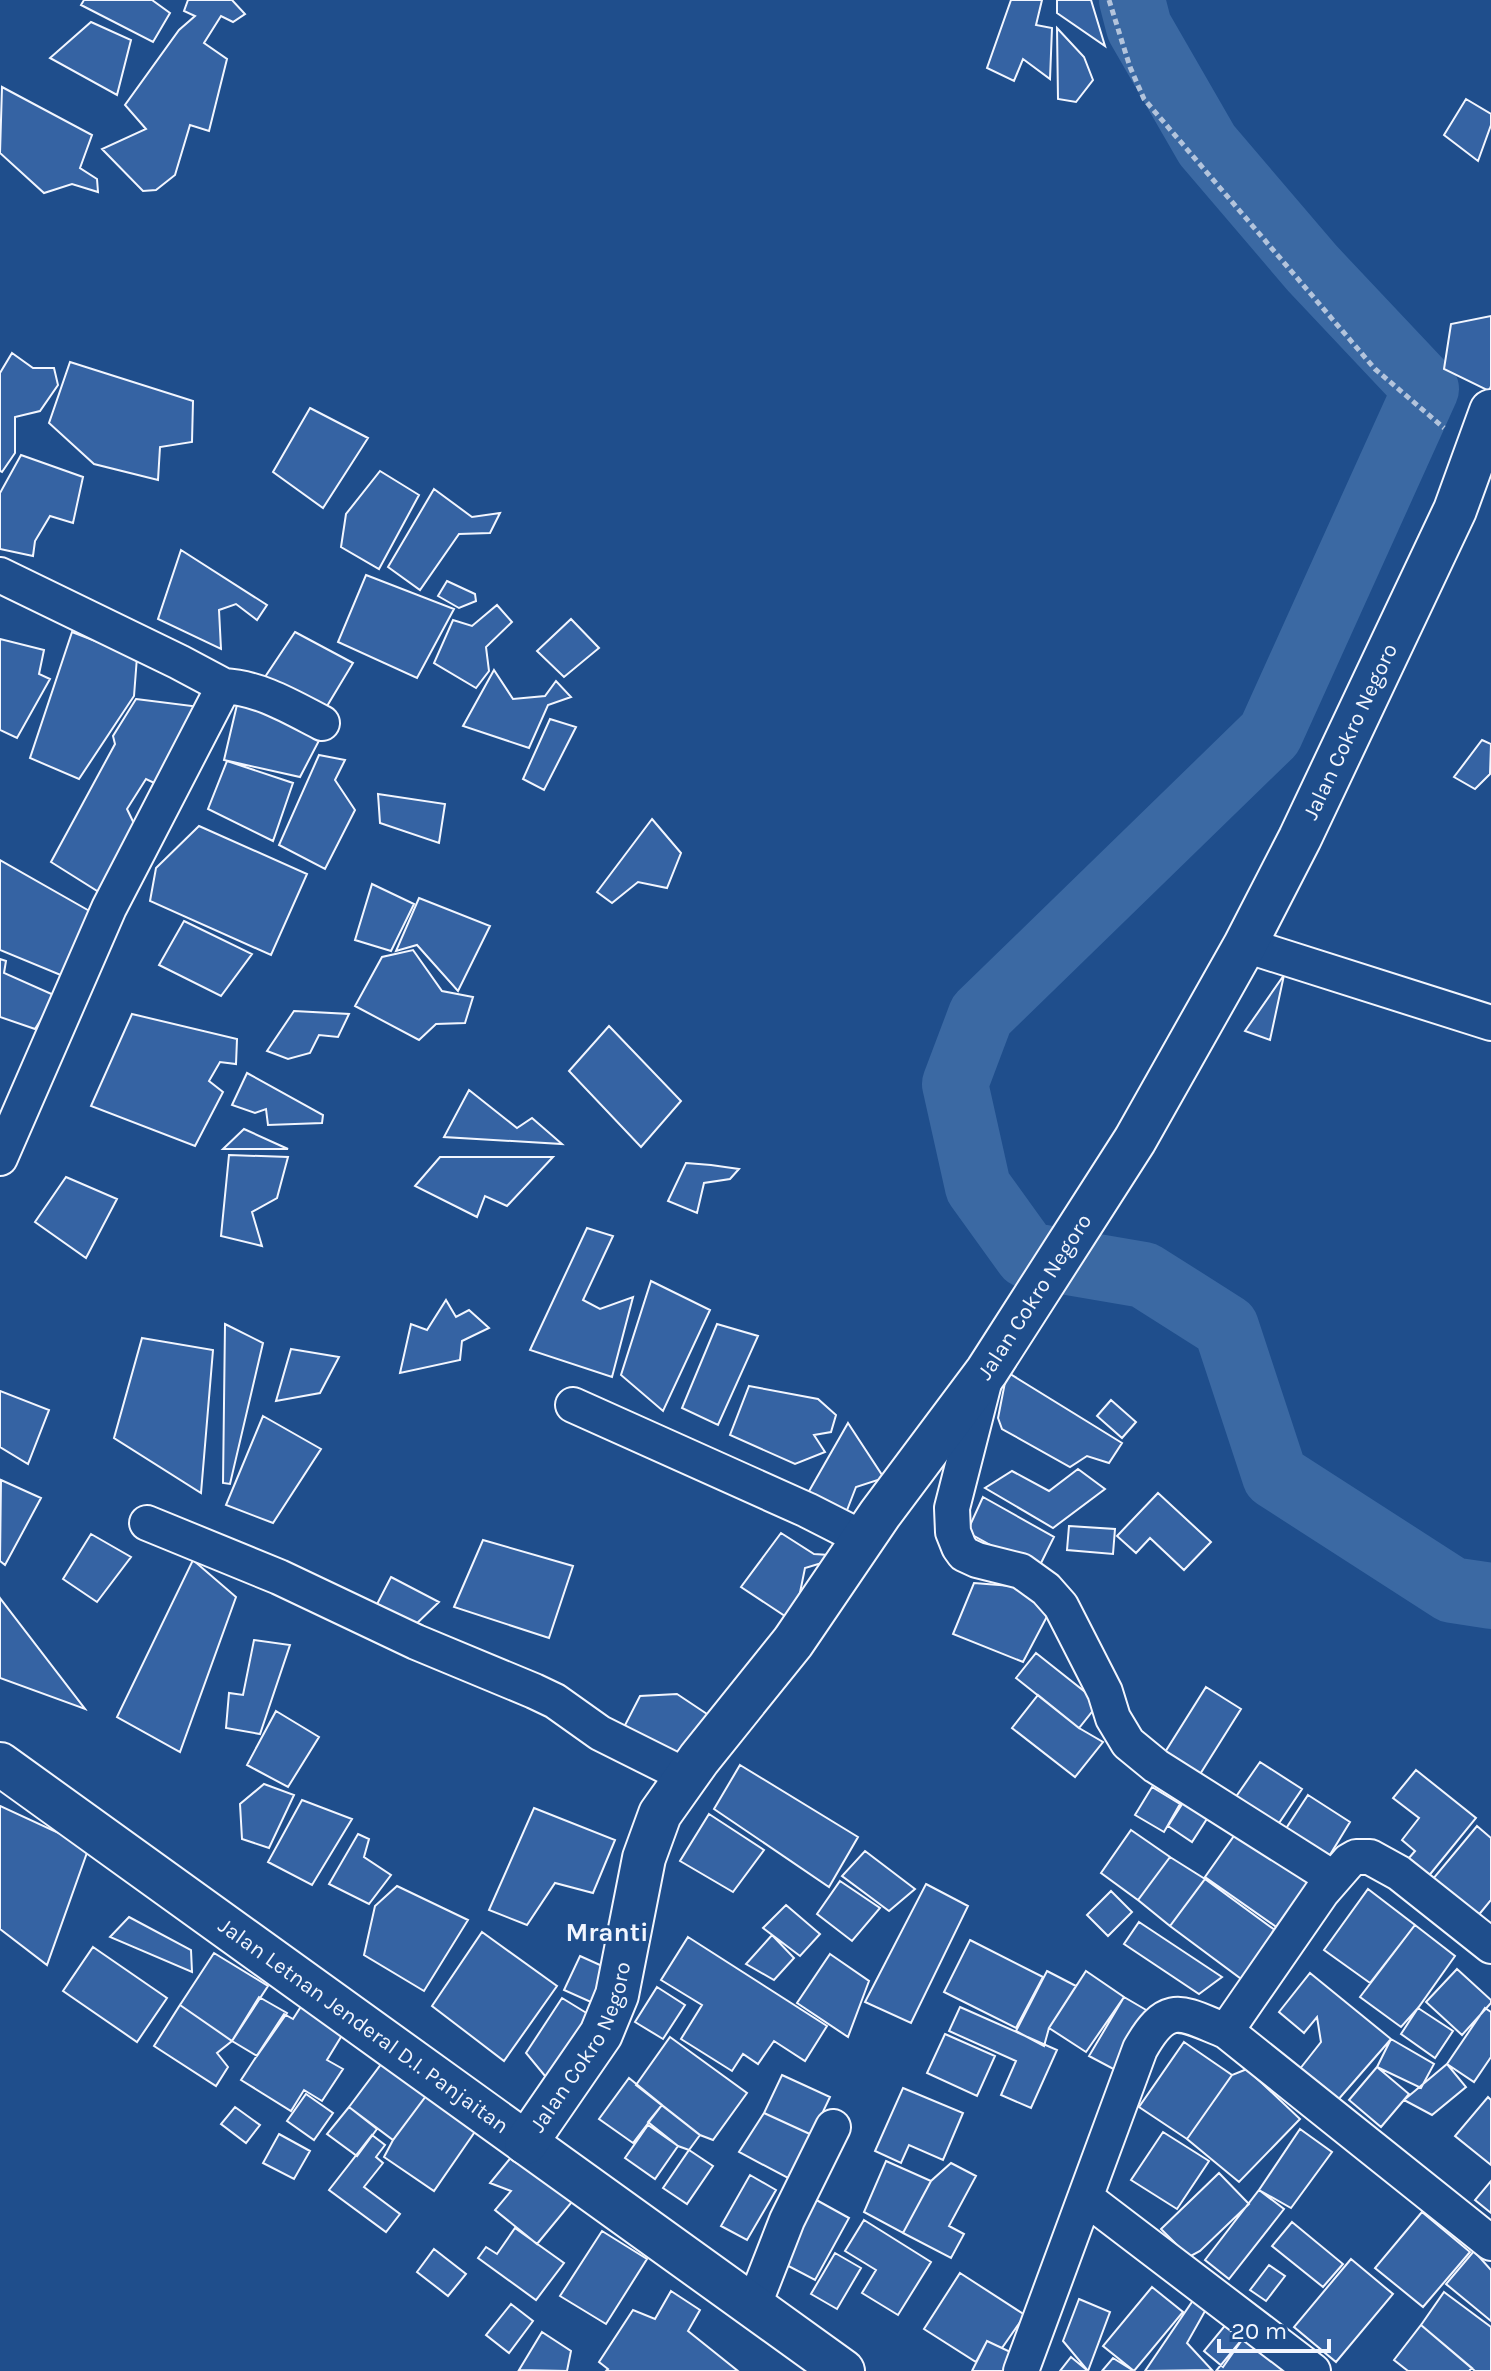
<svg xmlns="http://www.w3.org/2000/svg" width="1491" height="2371" viewBox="0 0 1491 2371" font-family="Karla,sans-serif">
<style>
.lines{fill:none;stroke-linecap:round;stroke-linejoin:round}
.river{stroke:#3b69a3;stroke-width:66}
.building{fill:#3563a3;stroke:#f2f6ff;stroke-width:2}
.minor-casing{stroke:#f2f6ff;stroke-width:38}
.tertiary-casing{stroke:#f2f6ff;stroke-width:46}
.path{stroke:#b3c4dc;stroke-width:5;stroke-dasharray:6 4;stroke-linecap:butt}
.minor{stroke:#1f4e8c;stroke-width:34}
.tertiary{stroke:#1f4e8c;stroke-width:42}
.labels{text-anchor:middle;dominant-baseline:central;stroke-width:6;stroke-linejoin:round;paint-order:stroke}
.street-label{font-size:22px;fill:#f2f6ff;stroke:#1f4e8c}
.quarter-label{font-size:26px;font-weight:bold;fill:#f2f6ff;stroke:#1f4e8c}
</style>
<rect width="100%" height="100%" fill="#1f4e8c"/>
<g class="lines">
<!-- river -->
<path class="river" d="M1132,0L1139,27L1207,145L1312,268L1426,389L1270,734L981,1015L955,1084L978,1187L1027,1255L1144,1275L1226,1327L1275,1476L1452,1590L1491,1596"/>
</g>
<!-- building -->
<path class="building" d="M84,0H152L170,13L153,42L81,5Z
M188,0H232L245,14L233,22L221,16L204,43L227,59L209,131L190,125L175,175L156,190L143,191L102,149L146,129L125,105L179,30L195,16L184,11Z
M1011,0H1042L1036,25L1052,28L1050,79L1023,59L1014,81L987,68Z
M1057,0H1091L1105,46L1057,13Z
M91,22L131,40L117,95L50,58Z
M1057,28L1084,57L1093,80L1076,102L1058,99Z
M2,87L92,135L80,168L97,179L98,192L72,184L44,193L0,153Z
M1466,99L1491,114V125L1478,161L1444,135Z
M1491,316V386L1489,391L1444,369L1451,324Z
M12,353L33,368H54L58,385L40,411L15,417V453L2,472L0,471V373Z
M70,362L193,401L192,442L160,447L158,480L94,464L49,423Z
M310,408L368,438L323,508L273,472Z
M21,455L83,477L73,523L50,516L35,541L33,556L0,549V493Z
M380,471L419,495L379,569L341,547L346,514Z
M434,489L472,517L500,513L490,533L459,534L420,590L388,567Z
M181,550L267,605L257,620L236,604L219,610L221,649L158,619Z
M366,575L454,609L417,678L338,642Z
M447,581L475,594L476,601L459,608L438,596Z
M497,605L512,622L486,647L489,671L476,688L434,663L453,620L472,626Z
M571,619L599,648L564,677L537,651Z
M72,632L137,657L134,696L79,779L30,758Z
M295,632L353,663L321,716L263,680Z
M0,639L44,650L39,674L50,679L17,738L0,730Z
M494,670L513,699L545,696L556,681L571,697L548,705L529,748L463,726Z
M240,692L324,731L300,777L224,760Z
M136,699L208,708L167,789L146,779L127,809L141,838L110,899L51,862L115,744L113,736Z
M550,719L576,727L544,790L523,779Z
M1482,740L1491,744L1490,774L1475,789L1454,777Z
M319,755L345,760L335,780L355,810L325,869L279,845Z
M227,761L293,783L273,841L208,809Z
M378,794L445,804L439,843L380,823Z
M652,819L681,853L667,888L638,882L612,903L597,892Z
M199,826L307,874L271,955L150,901L156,868Z
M0,860L100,917L63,976L0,950Z
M372,884L414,904L391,951L355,940Z
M419,898L490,926L458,991L417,945L396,951Z
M184,921L252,954L221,996L159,965Z
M413,950L442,991L473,997L465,1023L436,1024L419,1040L355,1006L382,957Z
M0,959L6,961L4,973L56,996L35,1029L0,1017Z
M1284,975L1270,1040L1245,1031Z
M294,1011L349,1014L338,1037L319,1035L310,1053L288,1059L267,1051Z
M132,1014L237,1039L236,1064L220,1062L209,1081L223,1092L195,1146L91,1106Z
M609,1026L681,1101L641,1147L569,1071Z
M247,1073L323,1115L322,1123L268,1125L266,1109L255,1113L232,1105Z
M469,1090L517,1128L532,1118L562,1144L444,1137Z
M244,1129L288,1149H223Z
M229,1155L288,1157L277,1198L252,1212L262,1246L221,1236Z
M440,1157H553L507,1206L485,1196L477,1217L415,1186Z
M686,1163L711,1165L739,1169L730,1179L704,1183L697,1213L668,1201Z
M66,1177L117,1199L86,1258L35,1222Z
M587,1228L613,1236L583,1300L600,1309L633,1297L612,1377L530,1350Z
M651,1281L710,1310L663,1411L621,1375Z
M446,1300L456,1317L469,1310L489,1328L462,1341L460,1360L400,1373L411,1324L427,1330Z
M225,1324L263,1343L230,1484L223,1483Z
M717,1324L758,1336L718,1425L682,1408Z
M142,1338L213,1350L201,1493L114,1438Z
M291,1349L339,1357L320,1393L276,1401Z
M1007,1372L1122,1443L1109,1463L1087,1456L1070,1467L1002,1429L998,1418Z
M749,1386L818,1399L836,1415L831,1432L814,1435L825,1452L795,1464L730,1435Z
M0,1391L49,1410L28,1464L0,1447Z
M1111,1400L1136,1422L1122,1438L1097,1416Z
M263,1416L321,1449L273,1523L226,1505Z
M848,1423L884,1478L856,1487L844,1518L808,1493Z
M1078,1469L1105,1489L1053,1528L985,1488L1012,1471L1049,1491Z
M1,1480L41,1498L5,1565L0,1561Z
M1158,1493L1211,1542L1184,1570L1150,1538L1136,1553L1117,1536Z
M983,1497L1054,1537L1037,1571L967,1532Z
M1069,1526L1115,1529L1113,1554L1067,1550Z
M781,1533L814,1554L845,1556L805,1568L794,1622L741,1587Z
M91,1534L131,1557L97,1602L63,1579Z
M483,1540L573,1566L549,1638L454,1607Z
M193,1560L236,1597L180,1752L117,1717Z
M391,1577L439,1602L412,1628L375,1608Z
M974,1583L1035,1588L1052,1607L1023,1662L953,1634Z
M0,1598L85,1709L0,1678Z
M254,1640L290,1645L260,1734L226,1728L229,1693L243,1695Z
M1036,1653L1099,1703L1079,1728L1016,1678Z
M1206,1687L1241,1709L1197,1779L1162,1757Z
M677,1694L710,1716L682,1762L623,1729L640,1696Z
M1038,1695L1079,1728L1103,1742L1075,1777L1012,1728Z
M276,1711L319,1737L288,1787L247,1765Z
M1260,1762L1302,1789L1275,1829L1233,1801Z
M740,1765L858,1837L829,1887L714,1809Z
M1416,1770L1476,1818L1423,1883L1402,1866L1415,1851L1402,1840L1419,1818L1393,1798Z
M264,1784L294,1795L269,1848L242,1839L240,1804Z
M1152,1787L1180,1804L1164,1832L1135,1815Z
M1188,1795L1212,1811L1192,1842L1168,1826Z
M1308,1795L1350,1822L1328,1858L1285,1830Z
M302,1800L352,1819L312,1885L268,1862Z
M0,1806L89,1847L47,1965L0,1929Z
M534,1808L615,1840L593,1893L555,1883L527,1925L489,1910Z
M709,1814L764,1850L733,1892L680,1861Z
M1241,1826L1318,1881L1282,1931L1205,1877Z
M1477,1826L1491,1838V1900L1477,1917L1432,1880Z
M1131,1830L1170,1857L1138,1900L1101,1873Z
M358,1834L369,1839L364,1857L391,1875L369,1904L329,1884Z
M865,1851L915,1889L889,1911L842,1876Z
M1170,1857L1205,1879L1170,1926L1138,1900Z
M1205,1879L1279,1933L1244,1981L1170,1926Z
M840,1881L880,1908L852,1941L817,1914Z
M926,1884L968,1906L911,2023L865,2002Z
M397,1886L468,1920L424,1991L364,1955L375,1906Z
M1368,1889L1415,1925L1370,1983L1324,1950Z
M1111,1891L1132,1912L1108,1936L1087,1915Z
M786,1905L820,1934L800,1956L763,1928Z
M129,1917L191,1950L192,1972L110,1937Z
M1139,1922L1222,1977L1199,1994L1124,1944Z
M1415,1925L1455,1956L1418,2008L1401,2027L1360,1997Z
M482,1932L557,1986L504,2061L432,2006Z
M772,1935L794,1958L774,1980L746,1964Z
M688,1937L827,2026L805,2061L774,2041L758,2064L743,2054L732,2071L681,2039L702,2005L661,1980Z
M970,1940L1043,1977L1016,2028L944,1992Z
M93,1947L167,1998L137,2042L63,1991Z
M214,1953L268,1986L232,2041L180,2005Z
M830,1954L869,1981L848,2037L797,2003Z
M580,1956L609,1969L593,2003L564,1990Z
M1457,1969L1491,2000V2003L1462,2035L1426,2002Z
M1047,1971L1076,1986L1049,2028L1044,2046L1016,2031Z
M1086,1971L1124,1997L1086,2052L1049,2028Z
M1310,1973L1391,2039L1337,2101L1299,2070L1321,2042L1317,2017L1304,2033L1279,2012Z
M657,1987L685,2005L663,2039L635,2022Z
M259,1997L287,2013L257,2056L232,2041Z
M1124,1997L1153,2014L1119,2072L1089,2056Z
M562,1998L593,2017L550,2082L526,2053Z
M180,2005L232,2041L217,2053L228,2067L216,2086L154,2046Z
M302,2005L344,2032L327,2060L343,2069L322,2101L304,2090L291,2111L241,2080L284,2014L293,2019Z
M960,2007L1057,2050L1031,2108L1001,2095L1016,2061L949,2031Z
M1418,2008L1453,2031L1435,2058L1401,2034Z
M1485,2008L1491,2012V2057L1474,2082L1447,2064Z
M945,2034L995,2056L977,2096L927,2073Z
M670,2037L747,2093L713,2140L700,2135L636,2085Z
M1391,2039L1434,2064L1421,2088L1377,2067Z
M1184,2042L1232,2075L1187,2139L1139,2107Z
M382,2063L426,2096L393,2140L349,2107Z
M1447,2064L1466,2087L1432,2115L1404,2100Z
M1377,2067L1409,2094L1381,2127L1349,2100Z
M1247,2069L1300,2119L1239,2182L1187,2139L1232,2075Z
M782,2075L830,2097L812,2135L764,2113Z
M629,2078L662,2105L633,2143L599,2119Z
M903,2088L963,2113L943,2160L909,2145L901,2163L875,2151Z
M306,2094L333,2113L314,2140L287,2121Z
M426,2096L483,2120L434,2191L384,2157L393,2140Z
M1488,2097L1491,2100V2165L1455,2136Z
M662,2105L700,2135L689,2150L678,2146L648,2122Z
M235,2107L260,2125L246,2143L221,2124Z
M349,2107L377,2129L357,2156L327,2134Z
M764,2113L812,2135L788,2178L739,2152Z
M648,2125L678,2146L655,2179L625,2158Z
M1300,2129L1332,2152L1291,2208L1259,2190Z
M1163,2132L1209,2161L1177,2209L1131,2180Z
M279,2134L310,2151L294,2179L263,2163Z
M372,2135L385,2145L376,2157L383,2163L364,2187L400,2214L386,2232L329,2190Z
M522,2144L581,2191L537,2244L495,2210L511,2191L490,2183Z
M689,2150L713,2166L687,2204L663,2188Z
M886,2161L931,2181L903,2233L864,2212Z
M951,2163L976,2176L949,2226L964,2234L951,2258L903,2233L931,2181Z
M1219,2173L1249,2204L1200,2251L1189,2257L1161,2229Z
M750,2175L776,2190L747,2240L721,2226Z
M1491,2181V2213L1475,2200Z
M1259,2190L1284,2209L1229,2279L1205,2260Z
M811,2197L849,2218L815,2280L777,2260Z
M1422,2212L1470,2252L1423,2307L1375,2268Z
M864,2220L931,2262L898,2315L862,2293L876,2270L845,2251Z
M1292,2222L1343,2264L1323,2287L1272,2246Z
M515,2228L564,2263L536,2300L478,2258L486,2247L497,2254Z
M602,2231L647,2259L606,2324L560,2296Z
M434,2249L466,2274L448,2296L417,2272Z
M1474,2251L1491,2270V2321L1446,2284Z
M835,2253L861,2268L837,2309L811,2294Z
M1351,2259L1393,2294L1336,2362L1294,2327Z
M1269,2265L1285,2276L1266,2301L1250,2290Z
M960,2273L1025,2315L1002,2348L987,2341L976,2362L924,2329Z
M1152,2287L1183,2312L1134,2371L1103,2346Z
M671,2291L700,2310L688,2331L738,2371H606L608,2369L599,2362L633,2310L655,2319Z
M1444,2292L1491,2327V2371H1475L1421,2325Z
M1079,2299L1110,2312L1088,2371L1063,2341Z
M1194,2299L1209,2304L1187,2343L1212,2370L1145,2371Z
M511,2304L533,2321L509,2353L486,2335Z
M1232,2317L1244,2337L1223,2367L1204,2351Z
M1421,2325L1472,2368L1469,2371H1408L1394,2360Z
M542,2332L571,2351L567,2371L519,2370Z
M1244,2337L1287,2371H1216Z
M987,2341L1023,2358L1017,2371H972Z
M1071,2357L1088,2371H1089H1060Z
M1113,2358L1134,2371H1102Z"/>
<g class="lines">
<defs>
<path id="minor" d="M0,575L179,662L224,686L109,908L0,1158
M224,686C260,688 291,707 322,723
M1245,945L1491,1023
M985,1379L952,1508L953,1532L959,1547L964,1554L977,1560L1021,1571L1046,1589L1061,1606L1105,1692L1113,1718L1128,1743L1156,1766L1333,1878
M573,1405L807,1510L864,1539
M147,1523L279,1577L416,1642L534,1691L555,1701L600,1733L686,1776
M1226,2031L1491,2243
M1086,2198L1313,2371
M753,2307L787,2220L833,2127
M1021,2371L1140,2049C1168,2000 1181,2013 1226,2031L1322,1892L1349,1861L1356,1857H1370L1399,1873L1491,1946"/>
<g id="tertiary">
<path id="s1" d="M0,1764L843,2371"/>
<path id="s2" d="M526,2143L601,2034L617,1995L644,1858L660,1814L699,1759L793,1642L880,1514L987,1371L1135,1140L1245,945L1300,838L1455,510L1491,411"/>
</g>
</defs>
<!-- minor casing -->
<use href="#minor" class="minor-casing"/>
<!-- tertiary casing -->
<use href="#tertiary" class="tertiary-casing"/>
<!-- path -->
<path class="path" d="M1109,0L1130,67L1144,99L1375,369L1444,428"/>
<!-- minor -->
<use href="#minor" class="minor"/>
<!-- tertiary -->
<use href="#tertiary" class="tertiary"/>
</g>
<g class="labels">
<!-- street labels -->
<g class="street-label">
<text stroke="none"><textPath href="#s2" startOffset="1648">Jalan Cokro Negoro</textPath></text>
<text stroke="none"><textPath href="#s2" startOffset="1000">Jalan Cokro Negoro</textPath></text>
<text stroke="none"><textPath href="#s1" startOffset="448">Jalan Letnan Jenderal D.I. Panjaitan</textPath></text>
<text stroke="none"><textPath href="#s2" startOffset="112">Jalan Cokro Negoro</textPath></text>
</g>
<!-- quarter labels -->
<g class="quarter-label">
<text x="607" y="1932">Mranti</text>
</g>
</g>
<!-- scale -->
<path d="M1219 2339v12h110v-12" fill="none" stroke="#f2f6ff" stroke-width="4"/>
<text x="1231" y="2339" font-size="24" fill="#f2f6ff" stroke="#1f4e8c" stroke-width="6" paint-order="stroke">20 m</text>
</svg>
